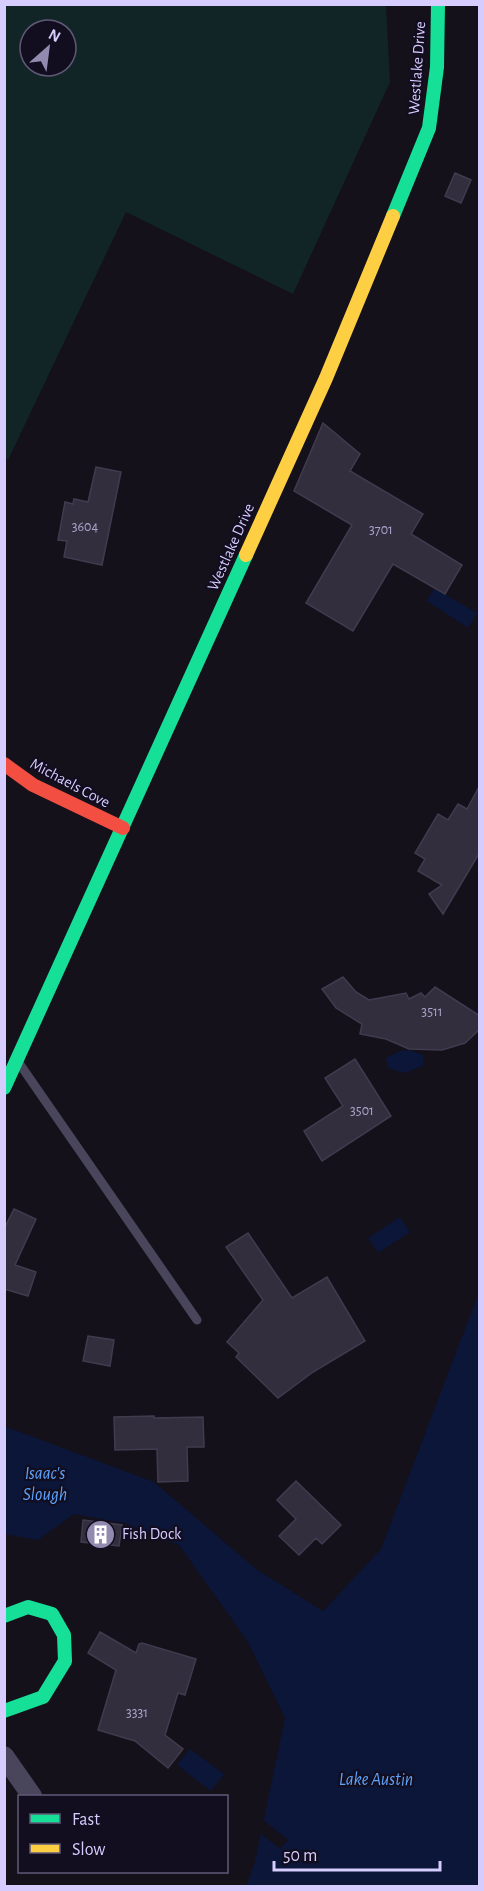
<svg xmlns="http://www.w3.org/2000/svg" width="484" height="1891" viewBox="0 0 484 1891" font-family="'Alegreya Sans',sans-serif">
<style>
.green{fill:#112527;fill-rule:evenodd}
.water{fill:#0b1638}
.pier{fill:#14111b}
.building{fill:#322e3d;stroke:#413b4f;stroke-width:1.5}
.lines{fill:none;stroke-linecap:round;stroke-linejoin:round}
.lane{stroke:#49465c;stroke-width:9}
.street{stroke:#49465c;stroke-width:20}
.fast{stroke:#16e098;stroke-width:14}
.slow{stroke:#ffcf43;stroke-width:14}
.jam{stroke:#f24e42;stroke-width:14}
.labels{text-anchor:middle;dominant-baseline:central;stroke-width:4.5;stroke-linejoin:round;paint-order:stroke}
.number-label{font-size:14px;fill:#ada4ce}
.street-label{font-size:16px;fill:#d6ccfe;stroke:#120d1f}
.poi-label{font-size:16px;fill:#d6ccfe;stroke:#120d1f;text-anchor:start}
.water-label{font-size:18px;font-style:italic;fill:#5ca3fc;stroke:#120d1f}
</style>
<rect width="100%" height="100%" fill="#14111b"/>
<!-- green -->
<path class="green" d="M5,4L386,5L390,82L293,294L126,212L8,460L4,456ZM30,30H66V66H30Z"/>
<!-- water -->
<path class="water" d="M434,588L477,613L468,628L427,601Z
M409,1050L423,1055V1066L404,1073L388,1068L386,1058L400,1051Z
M400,1217L410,1232L378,1253L368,1238Z
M479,1292V1886H246L255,1862L285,1718L248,1642L179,1545L124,1523L74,1514L38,1540L5,1534L4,1426L154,1482L256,1569L323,1611L381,1549Z
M190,1749L224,1774L211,1791L177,1765Z"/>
<!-- pier -->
<path class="pier" d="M261,1818L288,1840L280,1849L258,1831Z"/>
<!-- building -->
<path class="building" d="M455,173L471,180L461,203L445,196Z
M323,423L360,454L350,471L423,514L411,534L462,565L445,594L393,564L353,631L306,603L352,525L294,491Z
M96,467L121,472L102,565L64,557L67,541L58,540L65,502L73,504L74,499L88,502Z
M480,785V852L443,914L429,894L442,885L418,871L425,859L415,853L438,814L448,820L458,804L467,809Z
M343,977L356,992L369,1000L406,993L409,999L421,993L425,997L435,987L480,1016V1029L465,1043L442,1050L409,1049L386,1039L360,1034L362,1024L336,1008L322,989Z
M355,1059L391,1116L322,1161L304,1131L343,1106L325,1078Z
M14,1209L36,1219L15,1265L36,1272L28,1296L4,1289V1229Z
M248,1233L292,1298L327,1277L365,1341L313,1372L278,1398L236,1357L239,1353L227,1342L263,1300L226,1247Z
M88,1336L114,1340L110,1366L83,1361Z
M154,1416V1418L203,1417L204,1447H187L188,1481L158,1482L157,1449L115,1450L114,1417Z
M296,1481L341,1525L322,1544L316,1538L299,1555L279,1536L296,1519L277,1500Z
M83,1520L122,1525L119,1546L81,1542Z
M100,1632L136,1653L139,1644L142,1643L196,1659L185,1695L178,1693L165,1735L183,1749L168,1768L135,1741L98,1730L116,1670L88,1653Z"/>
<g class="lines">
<!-- lane -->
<path class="lane" d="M19,1063L197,1320"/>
<!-- street -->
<path class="street" d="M4,1756L32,1796"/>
<!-- fast -->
<path class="fast" d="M393,216L429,128L437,67L438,4
M4,1088L246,555
M4,1616L28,1607L52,1614L64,1635L65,1661L43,1697L4,1711"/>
<!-- slow -->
<path class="slow" d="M246,555L326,378L393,216"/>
<!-- jam -->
<path class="jam" d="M4,764L33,785L123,828"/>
</g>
<!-- icons -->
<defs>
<symbol id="building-disc" viewBox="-11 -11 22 22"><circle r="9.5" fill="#928baf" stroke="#120d1f"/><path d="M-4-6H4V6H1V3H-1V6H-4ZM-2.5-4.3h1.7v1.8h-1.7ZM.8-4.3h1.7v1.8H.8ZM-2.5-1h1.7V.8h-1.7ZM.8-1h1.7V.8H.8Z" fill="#fff"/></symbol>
</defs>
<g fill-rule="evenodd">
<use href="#building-disc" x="84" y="1518" width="33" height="33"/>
</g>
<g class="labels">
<!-- number labels -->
<g class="number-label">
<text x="85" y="527">3604</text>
<text x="381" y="530">3701</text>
<text x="432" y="1012">3511</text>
<text x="362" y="1111">3501</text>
<text x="137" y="1713">3331</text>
</g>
<!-- street labels -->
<g class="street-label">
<text transform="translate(417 68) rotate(-86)">Westlake Drive</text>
<text transform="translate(231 547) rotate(-66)">Westlake Drive</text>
<text transform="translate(70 783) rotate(28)">Michaels Cove</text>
</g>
<!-- poi labels -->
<g class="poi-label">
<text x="122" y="1534">Fish Dock</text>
</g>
<!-- water labels -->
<g class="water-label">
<text x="45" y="1474">Isaac's<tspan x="45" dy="21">Slough</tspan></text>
<text x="376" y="1780">Lake Austin</text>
</g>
</g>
<!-- border -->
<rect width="484" height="1891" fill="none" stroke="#d6ccfe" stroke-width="12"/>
<!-- legend -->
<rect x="18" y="1795" width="210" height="78" fill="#120d1f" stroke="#605978" stroke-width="1.5"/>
<rect x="30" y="1814" width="30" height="9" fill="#16e098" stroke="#605978" stroke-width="1.5"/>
<text x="72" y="1825" font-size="18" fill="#d6ccfe">Fast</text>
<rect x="30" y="1844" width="30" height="9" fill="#ffcf43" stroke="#605978" stroke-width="1.5"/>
<text x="72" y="1855" font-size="18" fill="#d6ccfe">Slow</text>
<!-- north arrow -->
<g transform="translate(48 48) rotate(28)"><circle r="28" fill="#120d1f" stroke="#605978" stroke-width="1.5"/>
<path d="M0-4.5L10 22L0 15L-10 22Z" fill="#928baf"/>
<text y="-9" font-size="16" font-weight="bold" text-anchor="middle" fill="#d6ccfe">N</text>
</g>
<!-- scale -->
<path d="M274 1861v9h166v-9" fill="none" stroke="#d6ccfe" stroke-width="3"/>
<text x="283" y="1861" font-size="18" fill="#d6ccfe" stroke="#120d1f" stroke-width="4.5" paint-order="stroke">50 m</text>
</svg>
